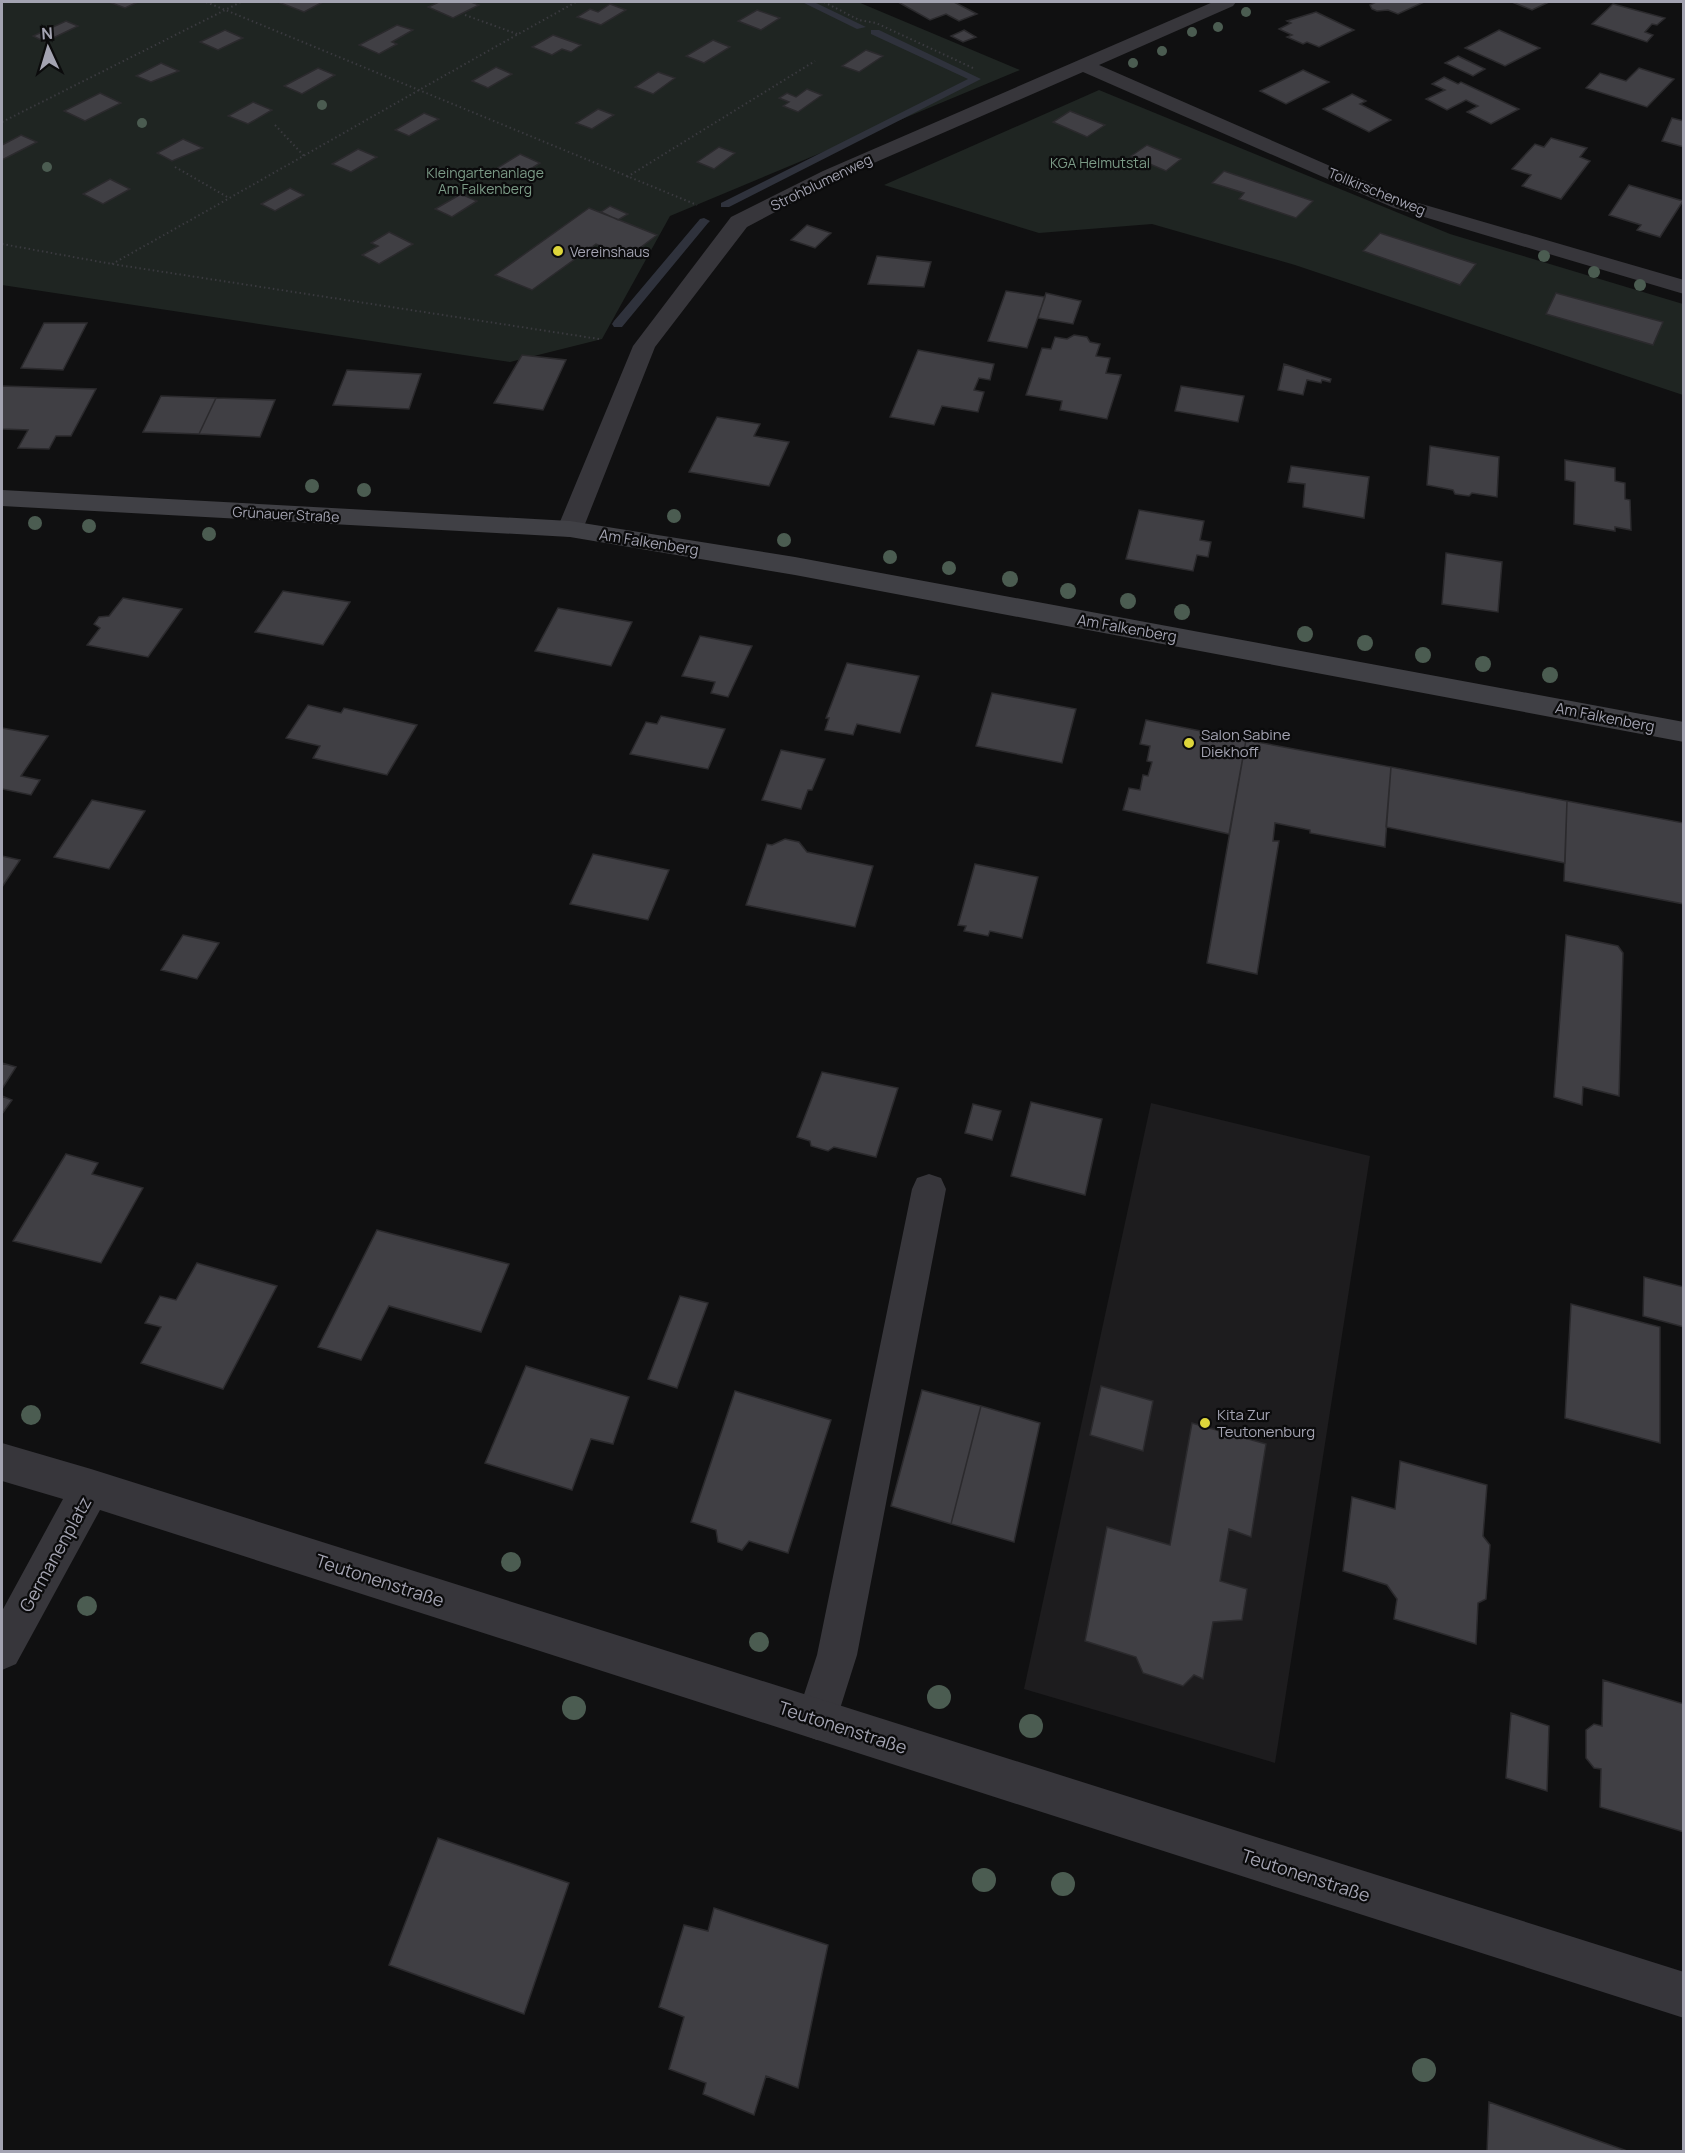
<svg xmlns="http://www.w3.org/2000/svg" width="1685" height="2153" viewBox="0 0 1685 2153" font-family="Manrope,sans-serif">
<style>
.built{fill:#1d1c1e}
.green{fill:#1f2522}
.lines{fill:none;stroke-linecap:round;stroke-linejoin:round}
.stream{fill:#2f323c;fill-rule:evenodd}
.building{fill:#403f44;stroke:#2b2a2d;stroke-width:1.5}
.path{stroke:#3a3a3f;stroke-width:2;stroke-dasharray:1.5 3;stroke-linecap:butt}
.lane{fill:#37363b;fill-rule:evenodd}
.street{fill:#37363b;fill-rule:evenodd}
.secondary{fill:#404045;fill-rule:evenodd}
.tree{fill:#4b5c51}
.poi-dot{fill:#ded63b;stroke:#0b0b0c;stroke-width:2}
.labels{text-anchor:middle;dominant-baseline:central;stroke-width:4.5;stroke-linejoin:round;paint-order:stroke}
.far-park-label{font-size:14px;fill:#7b9a86;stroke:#0b0b0c}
.far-street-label{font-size:14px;fill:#a3a3b1;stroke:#0b0b0c}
.far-poi-label{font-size:14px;fill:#a3a3b1;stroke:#0b0b0c;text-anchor:start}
.street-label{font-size:15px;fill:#a3a3b1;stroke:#0b0b0c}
.poi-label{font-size:15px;fill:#a3a3b1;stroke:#0b0b0c;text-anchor:start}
.near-street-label{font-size:18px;fill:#a3a3b1;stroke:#0b0b0c}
</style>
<rect width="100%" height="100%" fill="#101011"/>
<!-- built -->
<path class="built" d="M1151,1103L1370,1156L1275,1763L1024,1689Z"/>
<!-- green -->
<path class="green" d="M2,2H858L1020,70L670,216L602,339L510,362L2,285Z
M1099,90L1450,234L1683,304V395L1295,265L1152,224L1039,233L884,185Z"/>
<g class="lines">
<!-- stream -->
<path class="stream" d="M802,2H814L866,27L857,29Z
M871,30H879L981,79L729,207H721V203L968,79L871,34Z
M704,218L710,221L708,223L622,327H614L612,324L614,321L700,219Z"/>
</g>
<!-- building -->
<path class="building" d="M109,2H138L125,8Z
M278,2H323L304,12Z
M439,2H471L479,5L453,18L428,7Z
M898,2H954L977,14L959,21L946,14L930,20Z
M1369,2H1424L1398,14L1388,10L1377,11L1372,9L1370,5L1374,3Z
M1512,2H1549L1532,10Z
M610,4L626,10L601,25L577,17L590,9L598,12Z
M1613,4L1665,18L1657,25L1652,24L1645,32L1653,35L1647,42L1592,24Z
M757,10L780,18L761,30L738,21Z
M1316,12L1354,30L1319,47L1307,42L1303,44L1287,37L1292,35L1279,29L1291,23L1287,21Z
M66,21L78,26L45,42L33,36Z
M397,25L413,30L392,42L397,44L379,54L359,45Z
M225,30L243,38L218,50L200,42Z
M964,30L976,37L963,42L951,36Z
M1499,30L1540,48L1505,66L1465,48Z
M553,35L581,45L571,52L562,49L552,55L532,47Z
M713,40L730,47L704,63L686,56Z
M866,50L883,56L859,72L842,66Z
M1458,56L1485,69L1473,76L1445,63Z
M161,63L179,71L151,82L136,76Z
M496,67L512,74L488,88L472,81Z
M318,68L335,75L302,94L284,86Z
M1639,68L1674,79L1647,107L1586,88L1600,73L1626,81Z
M1303,70L1329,82L1286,104L1260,91Z
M658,72L675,78L653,94L635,87Z
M1444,77L1458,84L1461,82L1519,109L1491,124L1467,112L1478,106L1466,100L1447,110L1426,99L1445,90L1432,84Z
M807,89L822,95L798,112L783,106L789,102L779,98L787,93L796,97Z
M100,93L121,103L85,121L64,111Z
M1352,94L1366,101L1360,104L1391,120L1369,132L1323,109Z
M253,102L272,110L248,124L228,116Z
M598,109L614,115L592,129L576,123Z
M1070,111L1105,125L1087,137L1053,122Z
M424,113L439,119L409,136L395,130Z
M1672,118L1684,121V147L1662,141Z
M21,135L37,142L2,160V145Z
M1551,138L1587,148L1580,157L1590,161L1561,199L1522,186L1531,175L1512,169L1535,144L1544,147Z
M183,139L203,148L172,161L157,153Z
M1147,145L1181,159L1166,171L1131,156Z
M719,147L735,153L714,169L697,162Z
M358,149L377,157L351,172L332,164Z
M520,154L540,163L517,178L507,174L503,177L491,172Z
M1224,171L1313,201L1296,218L1239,199L1244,193L1212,183Z
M110,179L130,189L103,204L83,194Z
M1629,185L1683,201L1660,237L1637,230L1641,225L1609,215Z
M290,188L304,195L275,211L261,204Z
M461,194L477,201L452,217L435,209Z
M610,206L628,214L618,220L601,212Z
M589,208L657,235L628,257L596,244L532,290L495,275Z
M807,225L831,233L815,248L791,240Z
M389,232L413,244L379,264L362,255L378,246L371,243Z
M1380,233L1476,264L1460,285L1363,251Z
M877,256L931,262L924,287L868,284Z
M1006,291L1045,297L1027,348L988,341Z
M1046,293L1081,301L1073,324L1038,318Z
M1556,293L1663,322L1653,345L1546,314Z
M44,323H87L63,370L21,368Z
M1074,335L1087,337L1090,342L1100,344L1096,356L1110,358L1106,373L1121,375L1107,419L1060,410L1062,401L1026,395L1042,348L1051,349L1055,337L1067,339Z
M918,350L994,364L990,380L979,378L974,390L984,392L978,412L942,406L934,425L890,417Z
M522,355L566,360L543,410L494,403Z
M1284,364L1331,379L1330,382L1322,380L1321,383L1307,380L1303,395L1278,390Z
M347,370L421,374L409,409L333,405Z
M2,386L96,389L71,436H56L49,449L18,448L28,430L2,429Z
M1181,386L1244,396L1238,422L1175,411Z
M161,396L216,398L199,434L143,432Z
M216,398L275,400L260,437L199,434Z
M717,417L760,424L754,436L789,442L769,486L689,472Z
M1430,446L1499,457L1497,497L1472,493L1469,496L1455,494L1453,490L1427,485Z
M1565,460L1615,468V481L1625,483V499L1630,500L1631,530L1615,527V531L1574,524L1575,482L1565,480Z
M1291,466L1369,477L1364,518L1303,507L1305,484L1288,482Z
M1139,510L1204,521L1200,540L1211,542L1208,557L1197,555L1193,571L1126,559Z
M1446,553L1502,562L1498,612L1442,604Z
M283,591L350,602L323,645L255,632Z
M123,598L182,609L148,657L87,645L100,628L94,624L99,617L109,616Z
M558,608L632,622L611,666L535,651Z
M700,636L752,646L728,697L711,693L715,682L682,676Z
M847,663L919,676L900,733L857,724L853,735L825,730L829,718H826Z
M992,693L1076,709L1062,763L976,746Z
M308,705L341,713L344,708L417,725L387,775L313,758L320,746L286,738Z
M661,716L725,729L708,769L630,754L646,722L657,724Z
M1146,720L1246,740L1229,834L1123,810L1129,788L1140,790L1143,775L1148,776L1152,762L1147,761L1150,746L1140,744Z
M2,728L48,736L21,776L40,780L31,795L2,789Z
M1246,740L1391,767L1385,847L1310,833V830L1275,823L1273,841H1279L1257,974L1207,963Z
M781,750L825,759L812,790H808L801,809L762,800Z
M1391,767L1567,801L1565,863L1386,827Z
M92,800L145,811L109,869L54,857Z
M1567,801L1684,823V904L1564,881Z
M785,839L799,842L807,852L873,866L855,927L746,905L767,844L772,845Z
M593,854L669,870L648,920L570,904Z
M2,856L20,860L2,887Z
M975,864L1038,877L1022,938L990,931L988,936L964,931L966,926L958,925Z
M183,935L219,943L197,979L161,970Z
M1566,935L1618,946L1623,953L1619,1096L1583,1087L1582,1105L1554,1097Z
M2,1063L16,1067L2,1089Z
M822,1072L898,1088L876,1157L834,1147L828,1151L811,1146L810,1141L797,1137Z
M2,1096L12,1100L2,1114Z
M1031,1102L1102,1119L1085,1195L1011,1176Z
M973,1104L1001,1111L992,1140L965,1133Z
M66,1154L98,1163L92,1174L143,1188L101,1263L13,1241Z
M377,1230L509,1264L481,1332L389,1306L361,1360L318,1347Z
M197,1263L277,1286L223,1389L141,1363L161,1327L145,1323L160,1296L176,1300Z
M1644,1277L1684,1287V1327L1643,1316Z
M680,1296L708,1303L677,1388L648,1379Z
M1571,1304L1660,1327V1443L1565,1418Z
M526,1366L629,1397L613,1444L591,1439L572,1490L485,1463Z
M1101,1386L1153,1401L1143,1451L1090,1435Z
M922,1390L981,1406L951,1524L891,1506Z
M735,1391L831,1420L788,1553L749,1541L742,1550L718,1542L716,1530L691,1522Z
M981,1406L1040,1423L1014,1542L951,1524Z
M1192,1423L1266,1444L1251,1537L1229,1529L1220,1581L1247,1589L1242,1620L1213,1622L1203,1679L1194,1675L1183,1686L1143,1673L1136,1657L1085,1641L1107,1527L1170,1545Z
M1400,1461L1487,1485L1483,1536L1490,1545L1486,1599L1478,1603L1476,1644L1394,1619L1397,1599L1387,1585L1343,1571L1352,1497L1395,1509Z
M1603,1680L1684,1704V1832L1600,1807L1601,1769L1594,1768L1586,1758V1730L1594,1724L1602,1726Z
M1511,1713L1549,1726L1547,1791L1506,1778Z
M438,1838L569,1883L524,2014L389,1965Z
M714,1908L828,1945L798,2088L766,2076L754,2115L703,2094L706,2083L669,2069L684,2017L659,2007L684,1925L708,1931Z
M1489,2102L1630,2152H1487Z"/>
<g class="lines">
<!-- path -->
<path class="path" d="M206,2L697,205
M824,2L859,20L876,23L973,68
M465,15L517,34
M2,122L241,2
M275,125L305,157
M175,167L229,198
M627,177L815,61
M2,244L112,264L599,339
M112,264C267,178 420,88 576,2"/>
<!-- lane -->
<path class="lane" d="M929,1174L941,1178L946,1189L857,1655L832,1734L817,1740L802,1734L796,1719L817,1655L912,1189L917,1178Z"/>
<!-- street -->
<path class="street" d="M1213,2H1236L1233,6L1099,65L1408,200L1684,280V294L1394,208L1083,72L837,179L747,227L655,347L583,529L579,535L570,537L561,535L557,529L633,346L731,217L823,171Z
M2,1443L91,1469L1684,1972V2018L100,1510L16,1664L2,1670V1611L63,1499L2,1481Z"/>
<!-- secondary -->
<path class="secondary" d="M2,490L570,521L795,557L1684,722V742L795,575L570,537L2,506Z"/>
</g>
<!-- trees -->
<g class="tree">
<circle cx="1246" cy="12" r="5"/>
<circle cx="1218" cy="27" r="5"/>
<circle cx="1192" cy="32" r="5"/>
<circle cx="1162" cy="51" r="5"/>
<circle cx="1133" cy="63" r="5"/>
<circle cx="322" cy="105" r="5"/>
<circle cx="142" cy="123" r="5"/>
<circle cx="47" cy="167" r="5"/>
<circle cx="1544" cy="256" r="6"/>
<circle cx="1594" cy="272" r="6"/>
<circle cx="1640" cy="285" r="6"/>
<circle cx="312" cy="486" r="7"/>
<circle cx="364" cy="490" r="7"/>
<circle cx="674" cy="516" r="7"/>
<circle cx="35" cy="523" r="7"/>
<circle cx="89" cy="526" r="7"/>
<circle cx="209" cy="534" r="7"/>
<circle cx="784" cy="540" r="7"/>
<circle cx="890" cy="557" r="7"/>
<circle cx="949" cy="568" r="7"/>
<circle cx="1010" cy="579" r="8"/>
<circle cx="1068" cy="591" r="8"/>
<circle cx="1128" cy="601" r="8"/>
<circle cx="1182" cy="612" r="8"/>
<circle cx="1305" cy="634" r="8"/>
<circle cx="1365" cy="643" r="8"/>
<circle cx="1423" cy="655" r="8"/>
<circle cx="1483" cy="664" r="8"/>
<circle cx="1550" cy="675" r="8"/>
<circle cx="31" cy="1415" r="10"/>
<circle cx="511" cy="1562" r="10"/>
<circle cx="87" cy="1606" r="10"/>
<circle cx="759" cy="1642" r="10"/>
<circle cx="939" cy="1697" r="12"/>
<circle cx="574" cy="1708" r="12"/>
<circle cx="1031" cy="1726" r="12"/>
<circle cx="984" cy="1880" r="12"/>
<circle cx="1063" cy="1884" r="12"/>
<circle cx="1424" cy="2070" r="12"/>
</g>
<!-- markers -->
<g class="poi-dot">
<circle cx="558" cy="251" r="6"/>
<circle cx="1189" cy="743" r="6"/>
<circle cx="1205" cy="1423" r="6"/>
</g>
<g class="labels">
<!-- far-park labels -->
<g class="far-park-label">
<text x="1100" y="162">KGA Helmutstal</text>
<text x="485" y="172">Kleingartenanlage<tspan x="485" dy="16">Am Falkenberg</tspan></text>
</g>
<!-- far-street labels -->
<g class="far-street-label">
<text transform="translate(821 182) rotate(-26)">Strohblumenweg</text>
<text transform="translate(1377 191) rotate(22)">Tollkirschenweg</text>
<text transform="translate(286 514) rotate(3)">Grünauer Straße</text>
</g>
<!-- far-poi labels -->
<g class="far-poi-label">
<text x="570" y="251">Vereinshaus</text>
</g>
<!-- street labels -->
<g class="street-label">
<text transform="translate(649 542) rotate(9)">Am Falkenberg</text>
<text transform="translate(1127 628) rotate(10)">Am Falkenberg</text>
<text transform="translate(1605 717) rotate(11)">Am Falkenberg</text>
</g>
<!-- poi labels -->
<g class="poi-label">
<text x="1201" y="734">Salon Sabine<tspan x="1201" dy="17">Diekhoff</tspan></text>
<text x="1217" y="1414">Kita Zur<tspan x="1217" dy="17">Teutonenburg</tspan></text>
</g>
<!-- near-street labels -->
<g class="near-street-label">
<text transform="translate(55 1554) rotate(-61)">Germanenplatz</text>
<text transform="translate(380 1580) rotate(18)">Teutonenstraße</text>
<text transform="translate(843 1727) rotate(18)">Teutonenstraße</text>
<text transform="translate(1306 1875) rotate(18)">Teutonenstraße</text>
</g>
</g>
<!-- border -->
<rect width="1685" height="2153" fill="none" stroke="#a3a3b1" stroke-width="6"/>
<!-- north arrow -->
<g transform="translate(48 48) rotate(356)" stroke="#0b0b0c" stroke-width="4.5" paint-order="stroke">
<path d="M0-4.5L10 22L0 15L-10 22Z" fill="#a3a3b1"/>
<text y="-9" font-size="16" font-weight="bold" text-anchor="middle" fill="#a3a3b1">N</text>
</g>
</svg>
